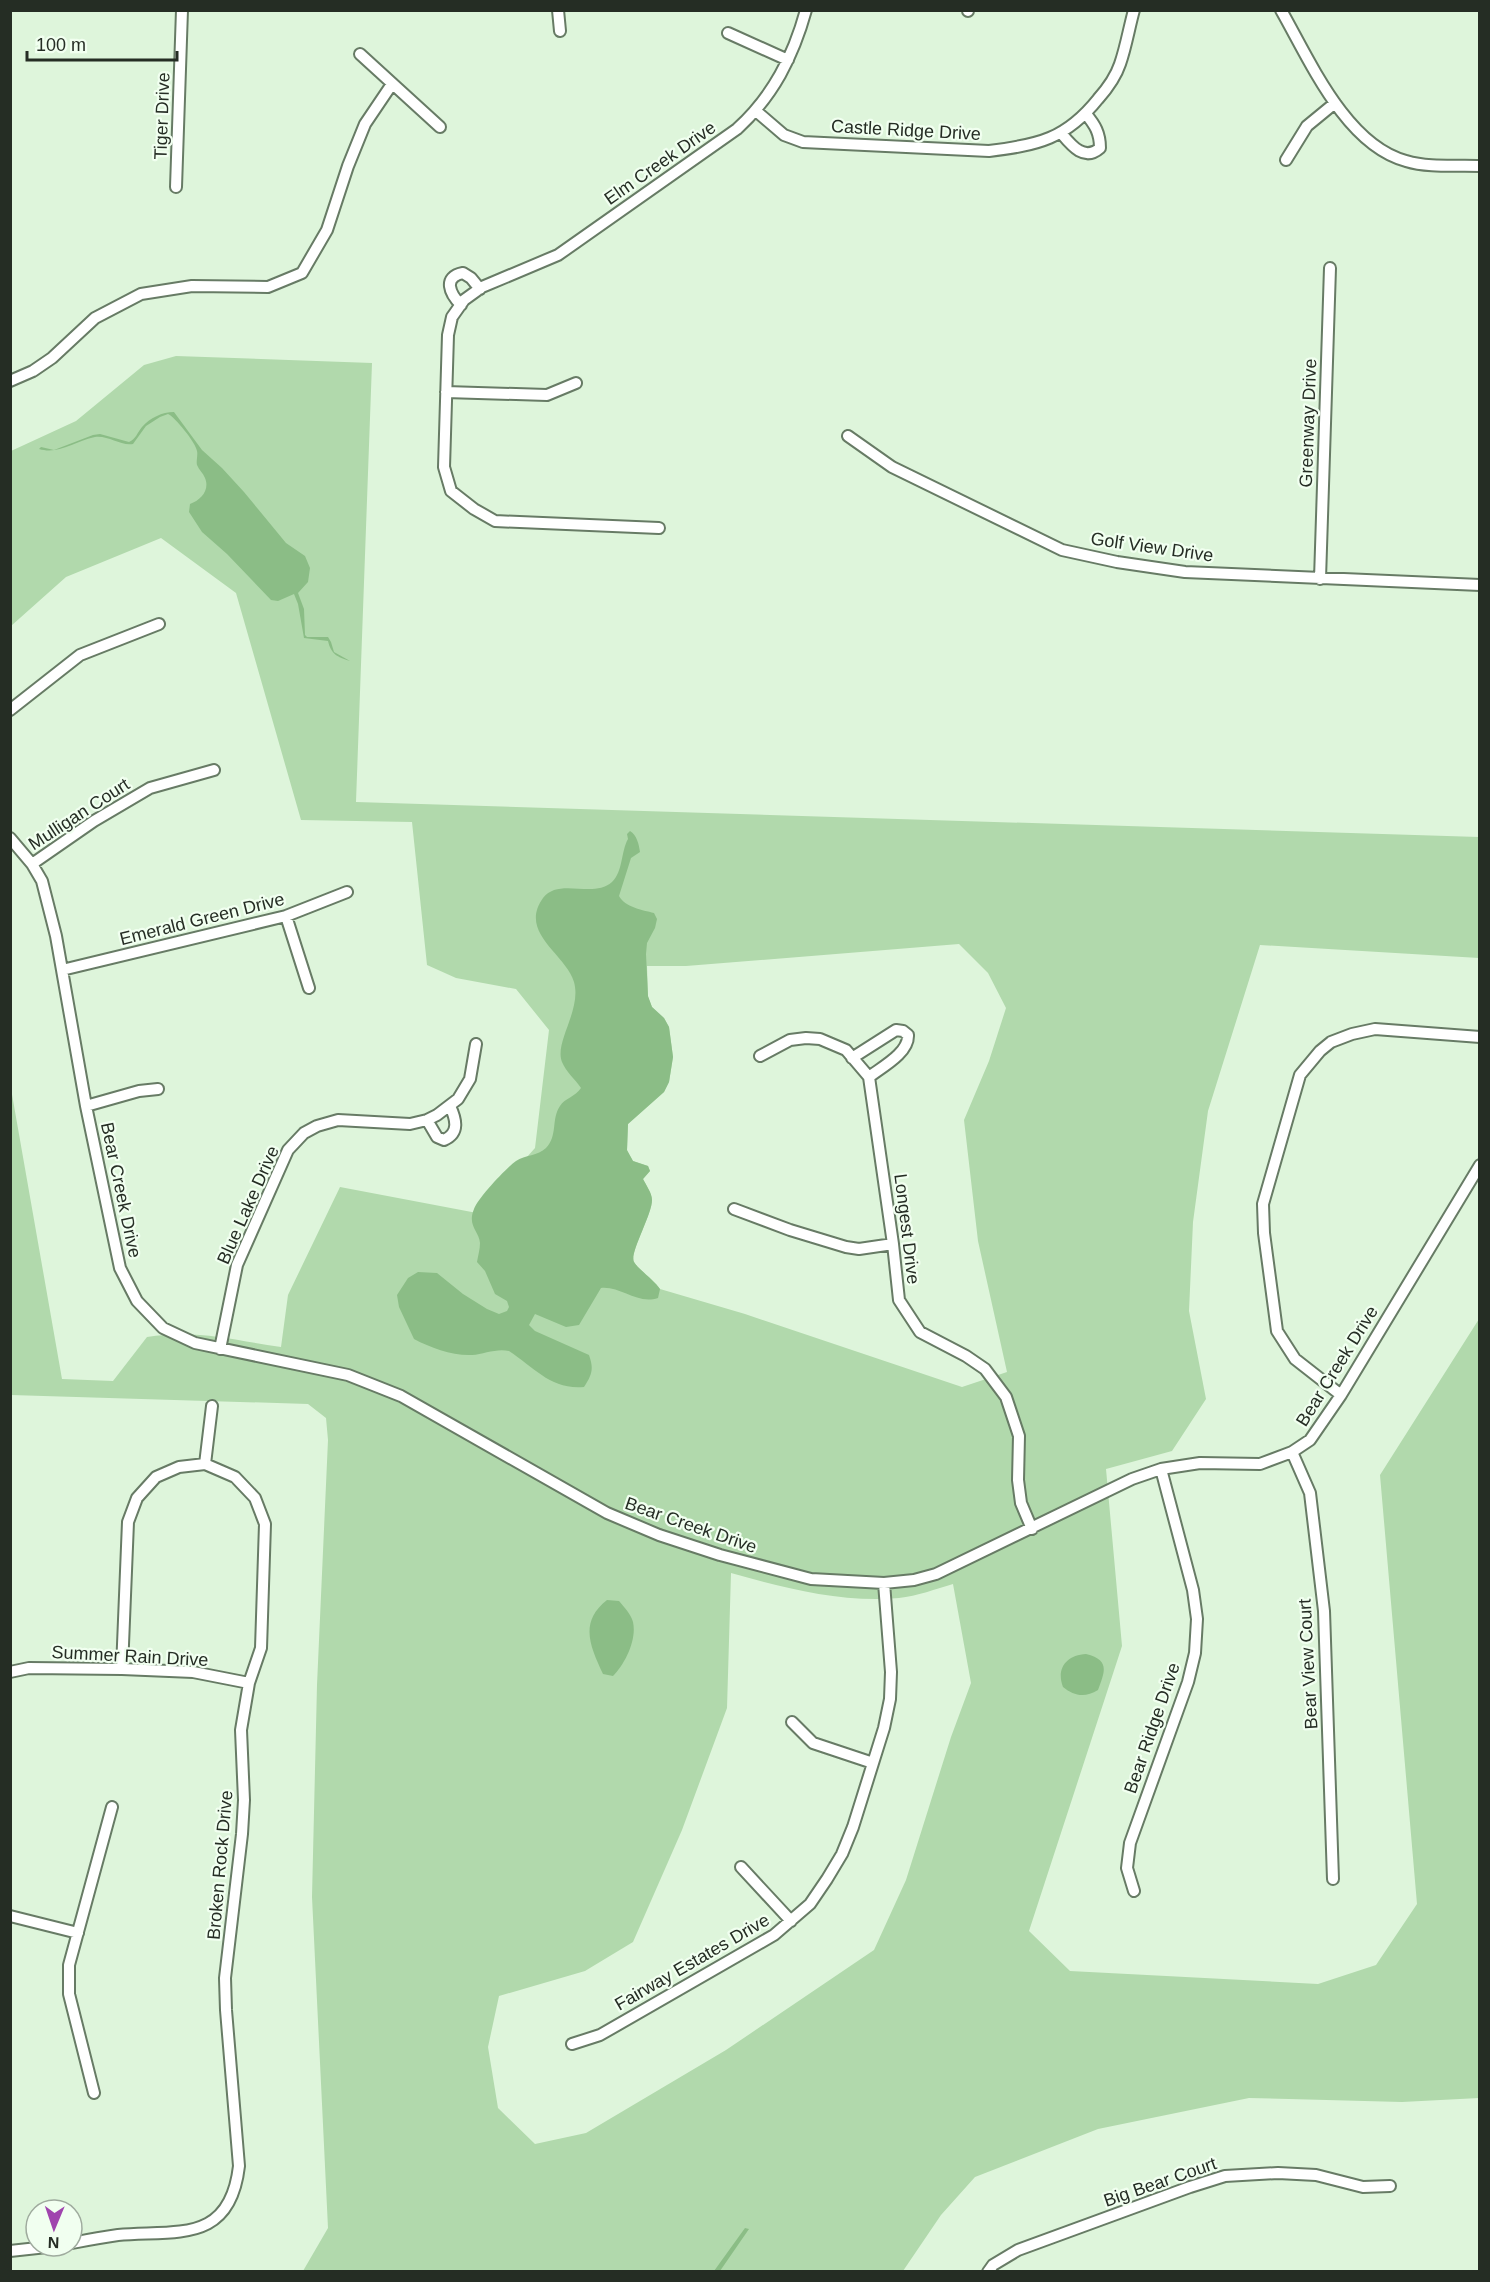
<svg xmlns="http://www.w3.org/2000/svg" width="1490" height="2282" viewBox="0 0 1490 2282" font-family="Arial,sans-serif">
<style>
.green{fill:#b1d9ac;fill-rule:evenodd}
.water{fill:#8bbd86}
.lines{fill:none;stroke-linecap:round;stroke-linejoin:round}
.street-casing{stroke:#677b65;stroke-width:14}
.street{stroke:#fff;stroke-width:10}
.labels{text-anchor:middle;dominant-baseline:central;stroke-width:4.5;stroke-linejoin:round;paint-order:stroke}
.street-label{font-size:18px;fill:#252d24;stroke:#f1fff0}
</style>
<rect width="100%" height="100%" fill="#def5db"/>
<!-- green -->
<path class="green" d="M176,356L372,363L356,802L1479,837V958L1260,945L1208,1111L1193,1222L1189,1311L1206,1399L1172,1451L1106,1469L1122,1646L1029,1931L1070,1971L1318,1984L1376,1965L1417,1904L1380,1475L1479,1319V2098L1402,2102L1249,2098L1098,2129L975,2177L941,2215L903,2271H303L328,2228L312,1897L317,1685L328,1440L326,1418L308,1404L11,1395L10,1083L62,1379L113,1381L147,1337C195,1329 233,1340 281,1347L288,1295L340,1187L477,1213L535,1148L549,1030L516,989L456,978L427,965L412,822L301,820L236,593L161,538L66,577L11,626V451L76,421L144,365ZM959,944L988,973L1006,1008L989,1061L964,1120L978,1241L1007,1372L962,1387L745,1314L660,1289C654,1280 638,1269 634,1262C629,1253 652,1215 652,1200C652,1194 646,1185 643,1179L650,1171L648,1166L633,1161L627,1151L628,1124L664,1092L669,1082L673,1057L669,1027L664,1018L652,1007L648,997L647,966H686ZM731,1573C785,1588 842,1603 899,1598C917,1596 936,1589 953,1584L971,1683L951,1737L906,1880L874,1950L726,2050L586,2133L535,2144L498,2108L488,2047L499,1996L585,1971L633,1942L682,1830L727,1708Z"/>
<!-- water -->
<path class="water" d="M174,412L202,450L222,468L244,492L286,543L305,556L310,568L308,582L298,593L304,609L305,635L307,637H328L331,642L334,652L350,661C337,657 331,654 328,641L304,638L298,604L294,594L278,601L271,600L227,554L202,532L189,512L190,504C201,500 210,490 205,478C203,473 199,470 197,465C196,461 198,455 197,451C196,443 175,417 168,414L160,417L146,426L133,444C120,446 108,435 95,437C75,441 59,455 39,449L41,447L54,450L93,435L100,434L129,442C136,439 137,433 142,427C150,418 162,412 174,412Z
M630,831C637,835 639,845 640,852L631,858L619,896C625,907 642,910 654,913L657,919L655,928L647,943L646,954L648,996L652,1007L664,1018L669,1027L673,1057L669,1082L664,1092L628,1124L627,1150L633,1161L648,1166L650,1171L643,1179C646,1185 652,1193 652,1200C652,1215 629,1254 634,1262C638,1269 654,1280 660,1289L658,1298C637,1305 621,1286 601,1288L579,1325L566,1327L535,1314L529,1325L535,1331L589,1355C594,1369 592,1375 584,1387C551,1390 535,1368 509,1351C497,1348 484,1354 472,1355C453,1356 431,1348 414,1339L399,1307L397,1295L408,1278L418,1272L437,1273L463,1294L487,1309L499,1314L507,1311L509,1307L507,1301L495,1294L485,1271L477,1262C478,1256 480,1249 480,1243C479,1231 467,1226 474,1209C478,1198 506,1168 516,1161C525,1155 538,1156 546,1148C558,1136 551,1119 560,1106C565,1098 575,1097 581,1088C575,1079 566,1072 562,1062C554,1042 582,1010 574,982C566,954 518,933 543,898C559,877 593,899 612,882C623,872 621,851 628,839L627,834Z
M607,1600L619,1601C624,1607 631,1614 633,1622C637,1640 625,1664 613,1676L603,1674C590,1646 579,1622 607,1600Z
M1086,1654C1110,1660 1105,1671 1098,1690C1085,1698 1074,1696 1063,1687C1056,1669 1066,1655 1086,1654Z
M745,2228L749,2229L720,2271H714Z"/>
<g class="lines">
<defs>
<path id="street" d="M558,10L560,31
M1281,10C1310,61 1346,145 1406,161C1429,168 1456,165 1480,166
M968,11V10
M728,33L788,60
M360,54L440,127
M756,111L784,135L803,142L989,151C1038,145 1066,139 1098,99C1106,90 1116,76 1120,64C1126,47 1129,28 1134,10
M1061,133C1071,145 1084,162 1100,148C1100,133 1095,125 1086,114
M1286,160L1307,126L1335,103
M176,187L182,10
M461,305C450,294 442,277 463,273L471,278L480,289
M10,381L33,371L52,358L95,318L141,294L192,286L268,287L302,273L327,230L348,166L365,124L392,84
M446,392L547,395L576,383
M848,436L892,467L1062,550L1117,562L1185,572L1480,585
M659,528L495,521L474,509L451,491L444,467L448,335L452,317L464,300L482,287L558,255L737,129C773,96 793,57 806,10
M1320,579L1330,268
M10,710L80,655L159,624
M10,838L32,864L42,881L56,936L86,1106L120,1268L137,1301L163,1328L195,1343L348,1375L401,1396L607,1513L659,1535L720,1555L811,1579L884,1583L914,1580L936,1574L1132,1479L1161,1469L1200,1463L1260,1464L1292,1452L1310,1440L1341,1395L1480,1165
M32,864L94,821L150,788L214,770
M286,916L309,988
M62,970L286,916L347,892
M760,1056L790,1040L806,1038L820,1039L846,1050L869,1077L893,1244L899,1300L920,1332L966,1356L985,1369L1006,1397L1019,1436L1018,1480L1021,1503L1032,1529
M852,1058L896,1030L903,1031L908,1035C909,1053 882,1067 869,1077
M86,1106L139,1091L158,1089
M427,1120L437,1137L444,1140C460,1133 456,1119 450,1106
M734,1209L790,1230L846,1247L859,1249L893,1244
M220,1349L237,1265L288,1150L304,1133L317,1126L338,1120L410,1124L427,1120L437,1115L458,1099L470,1079L476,1044
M1341,1395L1295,1359L1277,1331L1264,1233L1263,1204L1300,1075L1320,1051L1331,1042L1352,1034L1375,1029L1480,1037
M1292,1452L1310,1493L1324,1611L1333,1879
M205,1464L212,1406
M10,1672L29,1668L122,1669L193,1672L249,1683
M792,1722L813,1743L873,1763
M741,1867L791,1921
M1134,1891L1127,1868L1130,1843L1188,1682L1195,1653L1197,1619L1193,1590L1161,1469
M10,1916L78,1933
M572,2044L600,2035L774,1935L810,1904L827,1879L842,1854L853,1827L884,1728L890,1699L891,1672L884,1583
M94,2093L69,1994V1965L112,1807
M72,2243C87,2240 103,2237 118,2235C177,2230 230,2244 239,2166L226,2010L225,1978L242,1834L244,1800L241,1730L249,1683L261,1648L265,1524L255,1498L235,1477L205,1464L179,1467L156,1477L137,1498L128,1522L122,1669
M10,2251L56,2246
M988,2272L993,2265L1018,2250L1190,2187L1225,2176L1278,2173L1316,2175L1363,2187L1390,2186"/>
</defs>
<!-- street casing -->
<use href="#street" class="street-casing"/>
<!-- street -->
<use href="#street" class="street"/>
</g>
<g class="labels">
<!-- street labels -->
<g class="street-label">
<text transform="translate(162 116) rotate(-88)">Tiger Drive</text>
<text transform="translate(906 130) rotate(3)">Castle Ridge Drive</text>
<text transform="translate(660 163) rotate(-35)">Elm Creek Drive</text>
<text transform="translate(1308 423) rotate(-88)">Greenway Drive</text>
<text transform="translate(1152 547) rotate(8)">Golf View Drive</text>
<text transform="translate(79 814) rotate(-33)">Mulligan Court</text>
<text transform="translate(202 919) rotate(-14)">Emerald Green Drive</text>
<text transform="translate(121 1190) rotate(78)">Bear Creek Drive</text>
<text transform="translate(248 1205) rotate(-66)">Blue Lake Drive</text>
<text transform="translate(907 1229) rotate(83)">Longest Drive</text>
<text transform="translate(1337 1366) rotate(-58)">Bear Creek Drive</text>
<text transform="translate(691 1525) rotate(19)">Bear Creek Drive</text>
<text transform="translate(130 1656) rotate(3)">Summer Rain Drive</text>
<text transform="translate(1308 1664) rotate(-93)">Bear View Court</text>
<text transform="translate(1152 1728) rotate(-71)">Bear Ridge Drive</text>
<text transform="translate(220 1865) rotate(-85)">Broken Rock Drive</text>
<text transform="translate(692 1962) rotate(-30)">Fairway Estates Drive</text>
<text transform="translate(1160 2182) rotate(-19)">Big Bear Court</text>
</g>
</g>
<!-- border -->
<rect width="1490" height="2282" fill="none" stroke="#252d24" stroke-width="24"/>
<!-- north arrow -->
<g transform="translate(54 2228) rotate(182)"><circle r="28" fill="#f1fff0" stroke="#9fab9e" stroke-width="1.5"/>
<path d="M0-4.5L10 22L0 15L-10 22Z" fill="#a044ae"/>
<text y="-9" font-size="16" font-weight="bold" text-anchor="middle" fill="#252d24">N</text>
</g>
<!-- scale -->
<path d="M27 51v9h150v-9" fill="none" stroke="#252d24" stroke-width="3"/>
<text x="36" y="51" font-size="18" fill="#252d24" stroke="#f1fff0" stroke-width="4.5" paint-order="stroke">100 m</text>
</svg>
